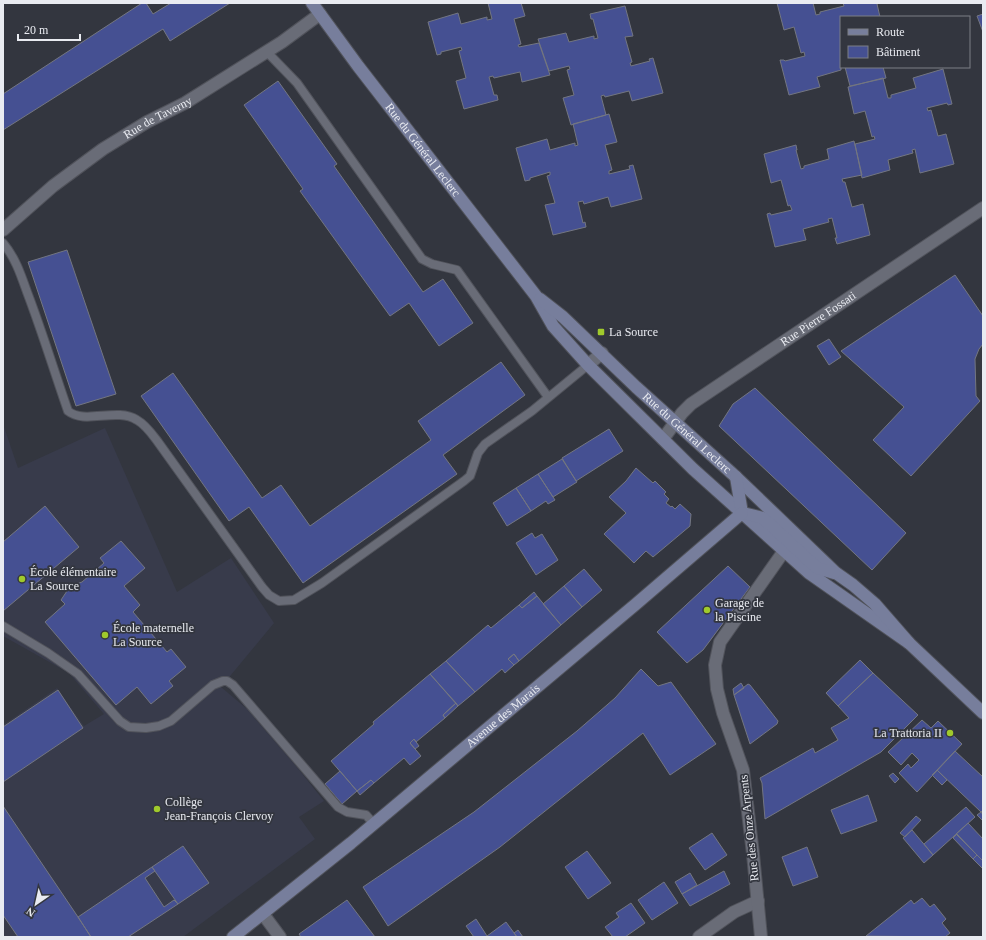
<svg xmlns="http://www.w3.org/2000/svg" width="986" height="940" viewBox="0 0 986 940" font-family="Georgia,serif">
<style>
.built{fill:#383b4b}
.building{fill:#455092;stroke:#737681}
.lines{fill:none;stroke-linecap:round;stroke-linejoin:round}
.lane-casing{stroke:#51535b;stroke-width:10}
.street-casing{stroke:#51535b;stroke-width:14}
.secondary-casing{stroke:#51535b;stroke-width:14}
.lane{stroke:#696c77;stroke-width:8}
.street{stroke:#696c77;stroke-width:12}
.secondary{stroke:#777e9c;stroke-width:12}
.poi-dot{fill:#a0ca2c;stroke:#33363f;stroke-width:1.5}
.labels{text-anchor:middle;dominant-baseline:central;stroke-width:3.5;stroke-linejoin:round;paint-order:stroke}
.street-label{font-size:12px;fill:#e9ebf1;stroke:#33363f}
.poi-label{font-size:12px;fill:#e9ebf1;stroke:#33363f;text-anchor:start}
</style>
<rect width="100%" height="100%" fill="#33363f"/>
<!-- built -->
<path class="built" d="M3,424L18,468L105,428L177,592L231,558L274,623L221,687L247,709L296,766L324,801L299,817L315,839L183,937H3V725L57,688L84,726L104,714L69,673L3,636Z"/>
<!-- building -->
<path class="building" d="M142,3H146L153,14L171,3H230L170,41L163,29L3,130V94Z
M488,3H521L525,16L514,19L521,44L518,45L519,47L539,43L550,75L522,82L520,72L494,78L493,76L489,77L494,95H497L498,100L464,109L456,81L466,78L459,51L462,50L461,47L441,52V54L437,55L428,22L458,13L461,24L487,17V20L492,19Z
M777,3H813L816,15L820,14V12L844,6L843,3H879L877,4L880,17H841V70L817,77L820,87L789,95L780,60H784L785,61L805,56L804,52L801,53L794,27L784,30Z
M625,6L633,36L625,37L632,62L630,63L631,66L650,61L649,59L653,58L663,93L632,101L629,91L605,97L604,95L601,96L606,115L571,125L563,98L574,95L567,70L570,69L569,66L549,71L538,39L566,33L569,42L594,36V39L598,38L593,19H591L590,14Z
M983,14V32L977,16Z
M845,67H883L886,78L850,86Z
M943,69L952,104L948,105L947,103L927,108L928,111L931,110L938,136L946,134L954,164L920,173L915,149L912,150L913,153L888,160L890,170L862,178L855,144L875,139L874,136L872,137L865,111L854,114L848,87L883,78L888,98H891V95L916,88L913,78Z
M278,81L337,164L334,166L423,292L443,279L473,323L439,346L409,303L390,316L300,191L303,189L244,105Z
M609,114L617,142L605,145L612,170L609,171V174L630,169L629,166L633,165L642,199L611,207L608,197L584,204L583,201L578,202L583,223L585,222L586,227L553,235L545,205L555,203L547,176L550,175V172L530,178V180L525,181L516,148L547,139L550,150L575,143V146L578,145L573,124Z
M854,141L862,175L842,179L843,182H845L852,207L863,204L870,235L837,244L835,238H837L832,218L828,219L829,222L803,229L806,240L775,247L767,214L770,213L771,215L792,210L790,205L788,206L781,180L771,183L764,154L796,145L797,150H796L801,169L804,168V166L829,159L827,149Z
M67,250L116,394L76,406L28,262Z
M955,275L983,316V344L979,349L975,359L976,396L980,401L911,476L873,440L904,407L841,351Z
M829,339L841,357L829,365L817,346Z
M501,362L525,395L443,455L457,474L303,583L249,507L229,521L141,396L173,373L262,498L281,485L310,526L431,440L418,421Z
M755,388L906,533L872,570L719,426L733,404Z
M609,429L623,451L576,481L562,458Z
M562,459L577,482L553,497L538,474Z
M636,468L653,483L655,481L666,492L664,494L669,499L666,503L671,507L672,506L675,509L680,504L691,514L690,526L653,557L646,551L634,563L604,534L626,513L609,497L626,481Z
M538,474L555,500L548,504L546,501L531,511L516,488Z
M516,488L531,511L507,526L493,503Z
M45,506L79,547L3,611V542Z
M532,533L535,538L542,534L558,560L536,575L516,543Z
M121,541L145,568L124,586L140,605L133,612L167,652L171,649L186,667L169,681L173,686L151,704L137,687L116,705L45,622L65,604L61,600L67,591L74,585L82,582L104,563L100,558Z
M728,566L750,587L703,650L687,663L657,632Z
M584,569L602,590L582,607L564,586Z
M564,586L582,607L561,625L543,604Z
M534,592L537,596L522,608L519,605Z
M537,596L561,625L519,661L514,654L508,659L514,665L505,673L502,669L475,692L446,661L488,625L491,628L519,605L522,608Z
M514,654L519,661L514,665L508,659Z
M860,660L873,673L838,706L826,693Z
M446,661L475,692L458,706L430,674Z
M641,669L658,686L671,682L716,744L670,775L643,733L500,847L388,926L363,887L474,812L577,731L615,698Z
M873,673L918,715L881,752L765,819L762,783L760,778L813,748L815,753L838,740L831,728L849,718L838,706Z
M430,674L456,703L443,715L445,718L416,742L414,739L410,743L421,756L410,765L404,758L374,783L371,780L357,791L331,761L374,724L373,722Z
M741,683L744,688L734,695L733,689Z
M748,684L750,685L778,721L777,724L750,744L734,695Z
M58,690L83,728L3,782V727Z
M456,703L458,706L445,718L443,715Z
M922,720L931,728L938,721L962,744L917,792L899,773L908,764L911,768L919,760L912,753L901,765L888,752Z
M414,739L419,746L415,749L410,743Z
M955,751L983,777V810L981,812L937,770Z
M937,770L947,780L942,785L932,775Z
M340,771L357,791L342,804L325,784Z
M893,773L899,779L895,783L889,776Z
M371,780L374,783L360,795L357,791Z
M868,795L877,821L841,834L831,810Z
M3,806L78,917L91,937H18L3,915Z
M966,807L975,817L933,855L924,844Z
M981,812L983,815V821L977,815Z
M916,816L921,820L905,837L900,833Z
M968,823L983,839V861L956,834Z
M912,830L933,855L924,863L903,838Z
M712,833L727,855L705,870L689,848Z
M957,834L977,855L973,859L953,838Z
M183,846L209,883L178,904L152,867Z
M807,847L818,877L793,886L782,857Z
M587,851L611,883L588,899L565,867Z
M977,855L983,861V867L982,868L973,859Z
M152,867L155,871L145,878L164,907L174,900L178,904L128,937H91L78,917Z
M724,871L730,884L690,906L682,894Z
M690,873L697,885L682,894L675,882Z
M664,882L678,903L652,920L638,900Z
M922,898L930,907L934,904L946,919L942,923L950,933L945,937L866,936L911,900L914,904Z
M347,900L375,937H301L299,934Z
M631,903L645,923L625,937H613L605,927L619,917L616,913Z
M476,919L487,936L488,937H474L466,926Z
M506,922L517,937H488L487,936Z
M518,930L523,937H517L514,933Z"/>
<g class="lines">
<defs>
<path id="lane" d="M266,51L297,83L422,259L432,264L457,270L548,397
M3,243C15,257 21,275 27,292C42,331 54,371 68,411C85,425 116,407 137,420C146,425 152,434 158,442L262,587L269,595L279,601L294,600L322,583L464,481L470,476L478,453L485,444L532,411L588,365
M3,626L48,653L78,674L120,721L129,727L146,728L159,726L171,721L213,685L223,681H227L233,685L338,807L347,812L366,815L374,824"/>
<g id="street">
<path id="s1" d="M3,230L53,186L103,149L147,122L185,103L282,42L320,14"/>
<path d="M588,365L602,353"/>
<path id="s2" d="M663,439L682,413L691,404L983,208"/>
<path d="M263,914L280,937"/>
<path d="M699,937L734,912L758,901"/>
<path d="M761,937L753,854L743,770L723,713L717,689L715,665L720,642L784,551"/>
</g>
<g id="secondary">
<path id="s3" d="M312,3L358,66L536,296L553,326L588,365L693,469L809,573L909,643"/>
<path id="s4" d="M540,299L563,317L636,387L736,477L836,573L853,585L875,604L909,643L983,713"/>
<path d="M736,477L742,513"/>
<path d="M743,513L763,518L817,568L834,573"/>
<path id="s5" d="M233,937L351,843L636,604L742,513"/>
</g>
</defs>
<!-- lane casing -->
<use href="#lane" class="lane-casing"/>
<!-- street casing -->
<use href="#street" class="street-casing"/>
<!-- secondary casing -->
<use href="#secondary" class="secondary-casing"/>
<!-- lane -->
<use href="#lane" class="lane"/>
<!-- street -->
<use href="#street" class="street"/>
<!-- secondary -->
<use href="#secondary" class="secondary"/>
</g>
<!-- markers -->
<g class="poi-dot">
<rect x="597" y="328" width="8" height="8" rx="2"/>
<circle cx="22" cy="579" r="4"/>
<circle cx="707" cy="610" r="4"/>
<circle cx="105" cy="635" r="4"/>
<circle cx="950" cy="733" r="4"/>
<circle cx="157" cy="809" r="4"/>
</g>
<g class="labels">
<!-- street labels -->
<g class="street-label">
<text stroke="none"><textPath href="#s1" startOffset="192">Rue de Taverny</textPath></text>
<text stroke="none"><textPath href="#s3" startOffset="184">Rue du Général Leclerc</textPath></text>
<text stroke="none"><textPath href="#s2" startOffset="198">Rue Pierre Fossati</textPath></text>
<text stroke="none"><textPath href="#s4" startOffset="199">Rue du Général Leclerc</textPath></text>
<text stroke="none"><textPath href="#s5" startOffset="349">Avenue des Marais</textPath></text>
<text transform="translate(749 828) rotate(-96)">Rue des Onze Arpents</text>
</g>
<!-- poi labels -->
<g class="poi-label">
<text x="609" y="332">La Source</text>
<text x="30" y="572">École élémentaire<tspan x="30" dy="14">La Source</tspan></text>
<text x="715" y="603">Garage de<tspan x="715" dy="14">la Piscine</tspan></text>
<text x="113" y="628">École maternelle<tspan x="113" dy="14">La Source</tspan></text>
<text x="942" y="733" text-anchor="end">La Trattoria II</text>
<text x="165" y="802">Collège<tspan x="165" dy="14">Jean-François Clervoy</tspan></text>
</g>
</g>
<!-- border -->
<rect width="986" height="940" fill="none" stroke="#e9ebf1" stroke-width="8"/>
<!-- legend -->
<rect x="840" y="16" width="130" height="52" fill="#33363f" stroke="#7c7e86"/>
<rect x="848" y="29" width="20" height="6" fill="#777e9c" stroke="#7c7e86"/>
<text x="876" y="36" font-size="12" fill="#e9ebf1">Route</text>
<rect x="848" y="46" width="20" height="12" fill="#455092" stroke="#7c7e86"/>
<text x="876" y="56" font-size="12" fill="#e9ebf1">Bâtiment</text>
<!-- north arrow -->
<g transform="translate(36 904) rotate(214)" stroke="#33363f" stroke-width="3" paint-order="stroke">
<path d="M0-3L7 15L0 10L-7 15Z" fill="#e9ebf1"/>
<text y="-6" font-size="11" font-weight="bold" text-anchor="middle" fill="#e9ebf1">N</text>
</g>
<!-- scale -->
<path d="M18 34v6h62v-6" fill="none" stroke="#e9ebf1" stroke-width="2"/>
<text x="24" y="34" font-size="12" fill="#e9ebf1" stroke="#33363f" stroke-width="3" paint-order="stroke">20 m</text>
</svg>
